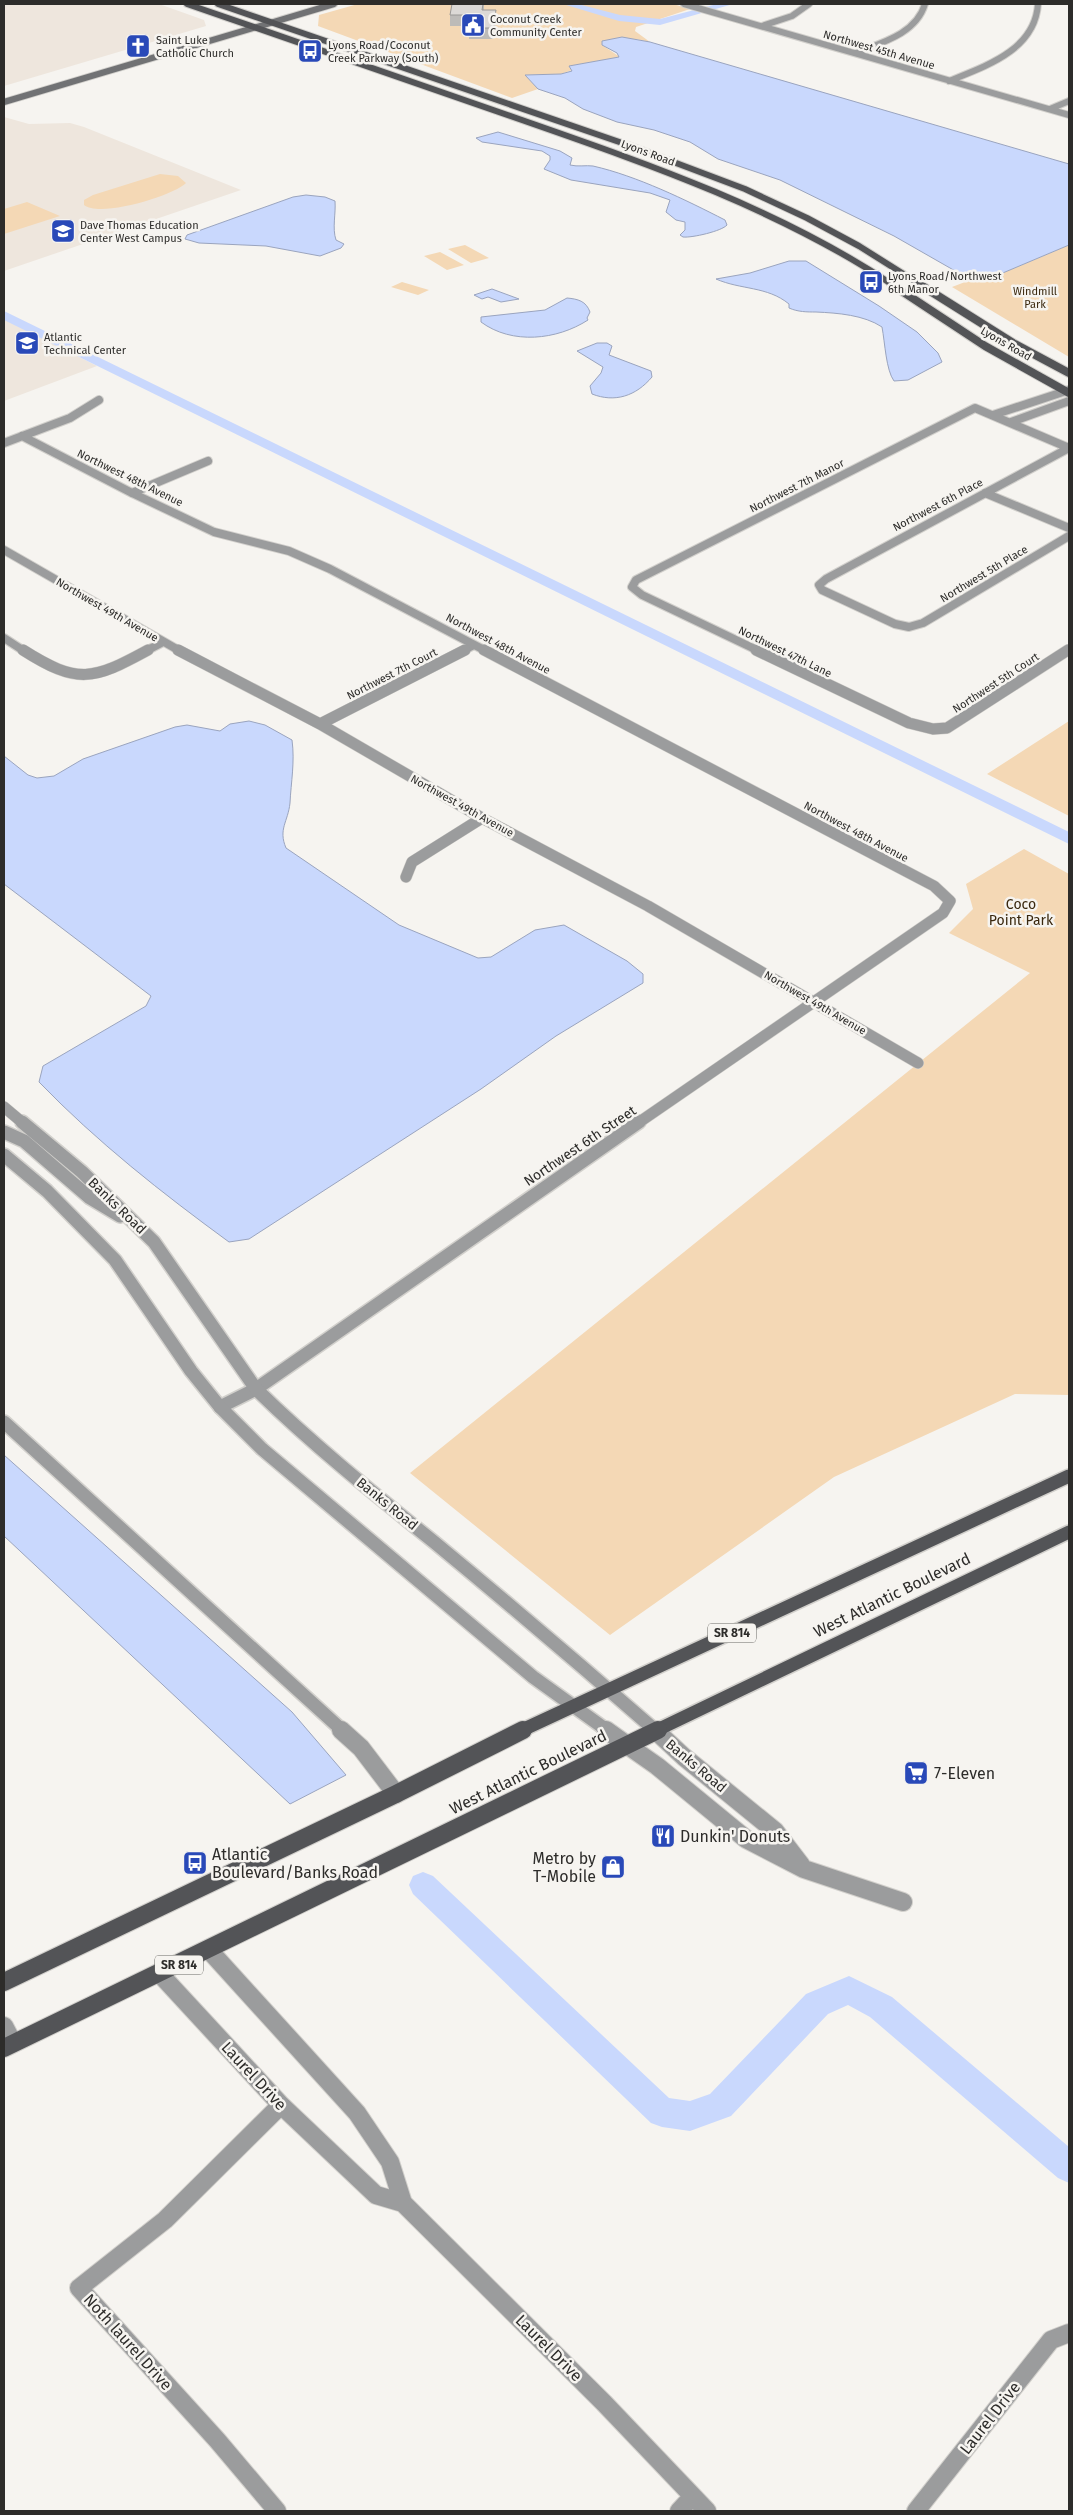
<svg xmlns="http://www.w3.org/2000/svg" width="1073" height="2515" viewBox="0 0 1073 2515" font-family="'Fira Sans',sans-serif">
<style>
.built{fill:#eee6dd}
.green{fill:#f4d8b5}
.water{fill:#c9d8fd;stroke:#9aa4be}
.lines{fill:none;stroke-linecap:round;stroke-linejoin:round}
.canal{fill:#c9d8fd;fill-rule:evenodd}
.minor-far4-casing{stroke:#d2d0cc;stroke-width:8}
.minor-far3-casing{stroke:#d2d0cc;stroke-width:10}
.minor-far2-casing{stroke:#d2d0cc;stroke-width:12}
.minor-far1-casing{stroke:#d2d0cc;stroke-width:16}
.minor-casing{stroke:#d2d0cc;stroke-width:20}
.tertiary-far2-casing{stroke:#d2d0cc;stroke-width:12}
.tertiary-far1-casing{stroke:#d2d0cc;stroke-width:16}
.tertiary-casing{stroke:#d2d0cc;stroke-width:20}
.secondary-casing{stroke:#d2d0cc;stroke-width:8}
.primary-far3-casing{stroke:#d2d0cc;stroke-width:8}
.primary-far2-casing{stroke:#d2d0cc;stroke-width:10}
.primary-far1-casing{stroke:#d2d0cc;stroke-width:16}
.primary-casing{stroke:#d2d0cc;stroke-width:20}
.minor-far4{stroke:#9b9c9d;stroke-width:6}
.minor-far3{stroke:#9b9c9d;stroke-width:8}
.minor-far2{stroke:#9b9c9d;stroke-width:11}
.minor-far1{stroke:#9b9c9d;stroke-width:13}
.minor{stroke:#9b9c9d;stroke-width:18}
.tertiary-far2{stroke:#9b9c9d;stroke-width:11}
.tertiary-far1{stroke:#9b9c9d;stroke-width:13}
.tertiary{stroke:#9b9c9d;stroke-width:18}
.secondary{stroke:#717274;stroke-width:6}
.primary-far3{stroke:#535457;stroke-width:6}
.primary-far2{stroke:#535457;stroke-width:8}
.primary-far1{stroke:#535457;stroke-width:13}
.primary{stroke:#535457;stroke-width:18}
.wall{fill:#bdbbb8}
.shaded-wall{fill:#9a9896}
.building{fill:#dcd9d6;stroke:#9a9896}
.labels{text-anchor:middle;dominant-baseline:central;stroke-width:5;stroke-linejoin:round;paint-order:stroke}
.far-poi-label{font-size:11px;fill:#2d2c2a;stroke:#f6f4f0;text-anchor:start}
.far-street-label{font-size:11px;fill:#2d2c2a;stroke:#f6f4f0}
.far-park-label{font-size:11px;fill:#3a280e;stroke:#f6f4f0}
.shield{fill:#f6f4f0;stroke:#696865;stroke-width:1}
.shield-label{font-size:12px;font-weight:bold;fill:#2d2c2a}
.park-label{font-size:14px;fill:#3a280e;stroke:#f6f4f0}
.street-label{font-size:14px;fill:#2d2c2a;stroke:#f6f4f0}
.near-street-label{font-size:16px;fill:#2d2c2a;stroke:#f6f4f0}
.near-poi-label{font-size:16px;fill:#2d2c2a;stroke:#f6f4f0;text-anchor:start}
</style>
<rect width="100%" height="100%" fill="#f6f4f0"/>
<!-- built -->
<path class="built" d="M4,4H159L204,20L206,26L4,86Z
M4,117L29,124L70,123L84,127L241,190L4,271Z
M4,319L97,366L4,401Z"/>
<!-- green -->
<path class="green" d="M358,4H673L690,9L636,27L635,31L650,42L636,39L602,42V45L620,57L569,66L572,70L561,74L525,75L538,89L512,98L318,26L319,15Z
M160,174L178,176L186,183C173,196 100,218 84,205V200L93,195Z
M27,202L60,216L4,234V209Z
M465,245L489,258L471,263L448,249Z
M1069,245V357L952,287L978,277L998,275Z
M440,252L464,265L447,270L424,256Z
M402,282L429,290L418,295L391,287Z
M1069,721V816L987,774Z
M1024,849L1069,874V1395L1015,1394L834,1477L610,1635L410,1473L1030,973L949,933L973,909L966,884Z"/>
<!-- water -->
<path class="water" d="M622,37L650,42L1069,164V245L998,275L964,276L894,236L780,180L718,159L690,142L654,130L617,122L583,109L565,98L538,89L525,75L561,74L572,71L569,66L619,57L617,53L602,45V41Z
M498,132L560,151L572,158L570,165C578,167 586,165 593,166C637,176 686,200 725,220L727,225C722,231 692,238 683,237L680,235L685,230V222L676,220L666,212L670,200L650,193L571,180L544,169L550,160V156L542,151L482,142L476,138Z
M306,195L325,197L335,201C336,214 332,228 336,240L344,244L341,248L320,256L266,246L199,243L185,239L187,235L293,197Z
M789,261H806L879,306L917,332L938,353L942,362L908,380L894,381C886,370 885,343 882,327C864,315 838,313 816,312C807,312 798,312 789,308V304C767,286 741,290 716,279L750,273Z
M492,289L519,299L501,302L488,297L482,299L474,295Z
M567,298C578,299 586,301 590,312L587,318L588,320C557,340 512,345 481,322V317L545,310Z
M597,343H607L612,346L609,355L651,371L652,377C636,396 615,403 592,394L590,386L601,373L603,367L577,351Z
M249,721L265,725L292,740C295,762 291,782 290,803C288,822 278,829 286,848L399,925L478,958L491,957L535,930L564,925L627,961L643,974V983L556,1036L481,1089L249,1239L229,1242C162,1193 97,1142 39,1082L43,1066L146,1006L151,996L4,884V756L28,775L37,778L54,776L83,759L175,727L187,725L220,731L230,724Z
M4,1455L292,1712L346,1775L290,1804L4,1536Z"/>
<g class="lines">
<!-- canal -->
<path class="canal" d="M563,4H578L620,15L660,19L717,4H733L660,25L619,21Z
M4,311L1069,832V844L4,320Z
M423,1872L433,1876L669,2098L690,2101L710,2094L806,1994L849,1976L892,1997L1069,2147V2183L1058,2178L870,2017L848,2005L828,2014L731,2116L690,2131L662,2127L651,2123L413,1894L409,1885L413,1876Z"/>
<defs>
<path id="minor-far4" d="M684,4L1069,115
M762,26L792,16L809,4
M855,53C881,43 916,34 925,4
M949,81C986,66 1035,50 1038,4
M1050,109L1069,101"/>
<path id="minor-far3" d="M993,415L1069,390
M1011,422L1069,401
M22,436L132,493L214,532L289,551L330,569L486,651
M4,443L70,418L99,400
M1069,448L826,579L819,585L822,590L895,624L909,627L923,623L1069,536
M132,493L208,461
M985,493L1069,528
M4,550L180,651
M4,638L24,651
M146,651L163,642
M462,651L474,645
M759,651L642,595L632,587L636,580L975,408L1069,448
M1066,651L1069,649"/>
<path id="minor-far2" d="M23,650C78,685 93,680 148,650
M178,650L320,724L482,818L648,906L918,1063
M484,650L934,886L950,901L943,913L638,1123
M756,650L909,723L933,729L947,728L1068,650
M320,724L465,650
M406,877L412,862L482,818"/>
<path id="minor-far1" d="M220,1407L256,1389L639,1122
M4,1422L343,1731"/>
<path id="minor" d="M341,1730L361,1748L396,1794
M656,1731L684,1757L775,1831L801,1865
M627,1745L657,1766L746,1839L804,1869L903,1902
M209,1950L357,2113L390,2162L403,2203L604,2403L707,2511
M160,1974L281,2105L376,2195L403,2203
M4,2026L13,2043
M277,2511L217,2440L79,2288L165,2220L281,2105
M679,2511L692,2497
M916,2511L1051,2340L1069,2333"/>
<path id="tertiary-far2" d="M4,1107L23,1123"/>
<path id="tertiary-far1" d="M22,1122L82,1172L154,1242L256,1389C312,1444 373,1493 434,1542C509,1604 583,1667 656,1731
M4,1132L24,1141L90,1198L120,1216
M4,1155L47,1191L115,1260L191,1371L220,1407L262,1449L533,1677L608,1731"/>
<path id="tertiary" d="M606,1730L627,1745"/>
<path id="secondary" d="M4,102L334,4"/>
<path id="primary-far3" d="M187,4C298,42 409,81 519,119C648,164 779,209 893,285
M218,4L631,146L745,189L807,218L859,246L921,285"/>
<path id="primary-far2" d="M891,284L985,346L1069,393
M919,284L1013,343L1069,373"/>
<path id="primary-far1" d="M520,1731L1069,1476
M655,1731L1069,1532"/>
<path id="primary" d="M4,1982L396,1794L523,1730
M4,2048L658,1730"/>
</defs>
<!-- minor-far4 casing -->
<use href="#minor-far4" class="minor-far4-casing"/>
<!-- minor-far3 casing -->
<use href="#minor-far3" class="minor-far3-casing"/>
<!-- minor-far2 casing -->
<use href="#minor-far2" class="minor-far2-casing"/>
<!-- minor-far1 casing -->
<use href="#minor-far1" class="minor-far1-casing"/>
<!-- minor casing -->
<use href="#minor" class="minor-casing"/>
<!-- tertiary-far2 casing -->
<use href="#tertiary-far2" class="tertiary-far2-casing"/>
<!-- tertiary-far1 casing -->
<use href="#tertiary-far1" class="tertiary-far1-casing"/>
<!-- tertiary casing -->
<use href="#tertiary" class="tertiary-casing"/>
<!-- secondary casing -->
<use href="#secondary" class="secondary-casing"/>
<!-- primary-far3 casing -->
<use href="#primary-far3" class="primary-far3-casing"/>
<!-- primary-far2 casing -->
<use href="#primary-far2" class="primary-far2-casing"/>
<!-- primary-far1 casing -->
<use href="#primary-far1" class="primary-far1-casing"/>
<!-- primary casing -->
<use href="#primary" class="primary-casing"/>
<!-- minor-far4 -->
<use href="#minor-far4" class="minor-far4"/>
<!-- minor-far3 -->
<use href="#minor-far3" class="minor-far3"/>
<!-- minor-far2 -->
<use href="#minor-far2" class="minor-far2"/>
<!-- minor-far1 -->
<use href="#minor-far1" class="minor-far1"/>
<!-- minor -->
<use href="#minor" class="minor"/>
<!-- tertiary-far2 -->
<use href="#tertiary-far2" class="tertiary-far2"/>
<!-- tertiary-far1 -->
<use href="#tertiary-far1" class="tertiary-far1"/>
<!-- tertiary -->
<use href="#tertiary" class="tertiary"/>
<!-- secondary -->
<use href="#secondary" class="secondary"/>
<!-- primary-far3 -->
<use href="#primary-far3" class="primary-far3"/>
<!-- primary-far2 -->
<use href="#primary-far2" class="primary-far2"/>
<!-- primary-far1 -->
<use href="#primary-far1" class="primary-far1"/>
<!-- primary -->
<use href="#primary" class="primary"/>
</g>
<!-- wall -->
<path class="wall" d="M484,4V10H496V21L493,39H469V34H462V26H450V15Z"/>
<!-- shaded-wall -->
<path class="shaded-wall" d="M496,10V21L493,39V28Z"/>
<!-- building -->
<path class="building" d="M452,4H483L482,10H496L493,28H469V23H462L463,15H450Z"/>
<!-- icons -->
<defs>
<symbol id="civic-square" viewBox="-11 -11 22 22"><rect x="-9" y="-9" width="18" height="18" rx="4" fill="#2949b8" stroke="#f6f4f0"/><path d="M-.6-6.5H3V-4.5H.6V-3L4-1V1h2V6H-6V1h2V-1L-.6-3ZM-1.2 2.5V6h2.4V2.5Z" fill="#fff"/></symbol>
<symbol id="church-square" viewBox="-11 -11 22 22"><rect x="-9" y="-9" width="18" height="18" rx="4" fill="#2949b8" stroke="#f6f4f0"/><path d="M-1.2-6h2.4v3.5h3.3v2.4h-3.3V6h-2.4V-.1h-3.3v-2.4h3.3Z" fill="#fff"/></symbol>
<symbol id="bus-square" viewBox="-11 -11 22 22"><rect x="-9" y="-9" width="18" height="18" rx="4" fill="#2949b8" stroke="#f6f4f0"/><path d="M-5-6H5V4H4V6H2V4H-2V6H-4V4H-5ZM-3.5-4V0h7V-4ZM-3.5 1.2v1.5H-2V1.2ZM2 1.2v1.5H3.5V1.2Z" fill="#fff"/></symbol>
<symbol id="school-square" viewBox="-11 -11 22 22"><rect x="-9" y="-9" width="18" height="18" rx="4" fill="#2949b8" stroke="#f6f4f0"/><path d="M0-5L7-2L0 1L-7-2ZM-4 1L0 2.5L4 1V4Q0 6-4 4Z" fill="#fff"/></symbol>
<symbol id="supermarket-square" viewBox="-11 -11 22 22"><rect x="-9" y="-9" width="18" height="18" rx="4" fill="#2949b8" stroke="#f6f4f0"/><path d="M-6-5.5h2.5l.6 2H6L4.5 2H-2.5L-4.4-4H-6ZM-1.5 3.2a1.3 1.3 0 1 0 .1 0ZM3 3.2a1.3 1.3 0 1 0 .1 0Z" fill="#fff"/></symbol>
<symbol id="restaurant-square" viewBox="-11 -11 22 22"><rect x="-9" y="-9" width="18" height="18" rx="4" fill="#2949b8" stroke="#f6f4f0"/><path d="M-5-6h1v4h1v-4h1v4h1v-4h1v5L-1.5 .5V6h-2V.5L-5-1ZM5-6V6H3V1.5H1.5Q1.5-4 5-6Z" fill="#fff"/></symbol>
<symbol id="shop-square" viewBox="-11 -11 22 22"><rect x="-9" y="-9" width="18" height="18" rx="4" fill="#2949b8" stroke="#f6f4f0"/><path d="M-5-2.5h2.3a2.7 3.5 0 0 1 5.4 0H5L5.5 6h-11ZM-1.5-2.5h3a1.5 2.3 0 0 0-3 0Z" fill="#fff"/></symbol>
</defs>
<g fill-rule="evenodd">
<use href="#civic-square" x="459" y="11" width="28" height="28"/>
<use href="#church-square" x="124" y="32" width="28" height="28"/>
<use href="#bus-square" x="296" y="37" width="28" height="28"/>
<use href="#school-square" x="49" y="217" width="28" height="28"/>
<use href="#bus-square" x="857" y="268" width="28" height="28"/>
<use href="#school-square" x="13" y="329" width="28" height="28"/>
<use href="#supermarket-square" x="902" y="1759" width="28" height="28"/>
<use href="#restaurant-square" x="649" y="1822" width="28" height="28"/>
<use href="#bus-square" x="181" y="1849" width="28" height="28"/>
<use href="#shop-square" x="599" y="1853" width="28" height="28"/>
</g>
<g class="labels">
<!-- far-poi labels -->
<g class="far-poi-label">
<text x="490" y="19">Coconut Creek<tspan x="490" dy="13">Community Center</tspan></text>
<text x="156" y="40">Saint Luke<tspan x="156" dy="13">Catholic Church</tspan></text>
<text x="328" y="45">Lyons Road/Coconut<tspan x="328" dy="13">Creek Parkway (South)</tspan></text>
<text x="80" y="225">Dave Thomas Education<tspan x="80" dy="13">Center West Campus</tspan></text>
<text x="888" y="276">Lyons Road/Northwest<tspan x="888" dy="13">6th Manor</tspan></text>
<text x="44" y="337">Atlantic<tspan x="44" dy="13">Technical Center</tspan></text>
</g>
<!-- far-street labels -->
<g class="far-street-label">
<text transform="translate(879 50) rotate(16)">Northwest 45th Avenue</text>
<text transform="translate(648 153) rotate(20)">Lyons Road</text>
<text transform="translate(1006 344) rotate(30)">Lyons Road</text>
<text transform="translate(130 478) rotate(26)">Northwest 48th Avenue</text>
<text transform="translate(797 486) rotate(-27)">Northwest 7th Manor</text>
<text transform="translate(938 505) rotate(-28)">Northwest 6th Place</text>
<text transform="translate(984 574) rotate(-31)">Northwest 5th Place</text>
<text transform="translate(107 610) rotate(30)">Northwest 49th Avenue</text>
<text transform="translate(498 644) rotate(28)">Northwest 48th Avenue</text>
<text transform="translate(785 652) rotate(26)">Northwest 47th Lane</text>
<text transform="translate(392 674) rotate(-27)">Northwest 7th Court</text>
<text transform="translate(996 683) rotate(-33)">Northwest 5th Court</text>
<text transform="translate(462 806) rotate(29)">Northwest 49th Avenue</text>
<text transform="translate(856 832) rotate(28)">Northwest 48th Avenue</text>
<text transform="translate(815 1003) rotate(30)">Northwest 49th Avenue</text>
</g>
<!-- far-park labels -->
<g class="far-park-label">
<text x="1035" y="291">Windmill<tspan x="1035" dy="13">Park</tspan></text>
</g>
<!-- shield labels -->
<g class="shield">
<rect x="708" y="1623.5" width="48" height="19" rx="4"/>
<rect x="155" y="1955.5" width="48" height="19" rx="4"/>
</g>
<g class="shield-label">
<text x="732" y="1633">SR 814</text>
<text x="179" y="1965">SR 814</text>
</g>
<!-- park labels -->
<g class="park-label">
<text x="1021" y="904">Coco<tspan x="1021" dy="16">Point Park</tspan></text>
</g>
<!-- street labels -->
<g class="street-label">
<text transform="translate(580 1146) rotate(-34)">Northwest 6th Street</text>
<text transform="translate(117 1206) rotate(44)">Banks Road</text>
<text transform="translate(387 1504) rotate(39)">Banks Road</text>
<text transform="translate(696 1766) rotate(40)">Banks Road</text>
</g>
<!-- near-street labels -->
<g class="near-street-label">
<text transform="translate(892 1595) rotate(-26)">West Atlantic Boulevard</text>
<text transform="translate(528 1772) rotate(-26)">West Atlantic Boulevard</text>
<text transform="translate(254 2076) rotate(47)">Laurel Drive</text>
<text transform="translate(128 2342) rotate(48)">Noth laurel Drive</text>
<text transform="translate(549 2348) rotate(45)">Laurel Drive</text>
<text transform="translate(990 2418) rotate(-52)">Laurel Drive</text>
</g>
<!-- near-poi labels -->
<g class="near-poi-label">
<text x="934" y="1773">7-Eleven</text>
<text x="680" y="1836">Dunkin' Donuts</text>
<text x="212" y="1854">Atlantic<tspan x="212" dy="18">Boulevard/Banks Road</tspan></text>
<text x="596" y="1858" text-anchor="end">Metro by<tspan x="596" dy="18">T-Mobile</tspan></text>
</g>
</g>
<!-- border -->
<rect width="1073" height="2515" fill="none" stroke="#2d2c2a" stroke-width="10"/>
</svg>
